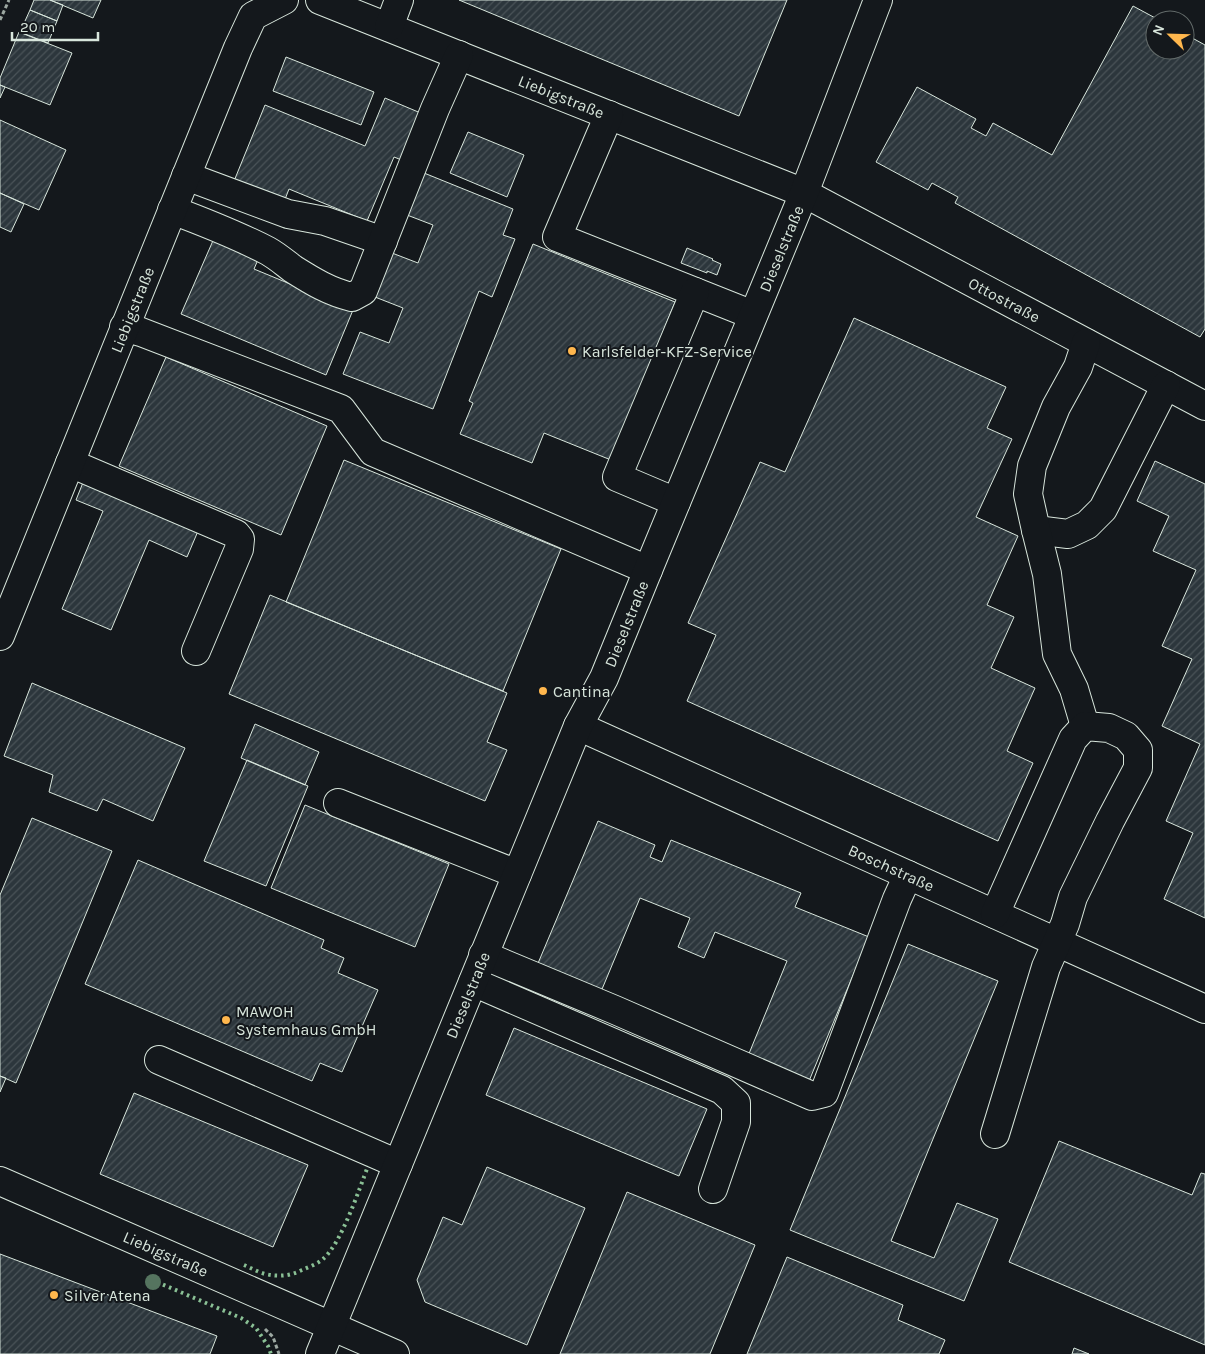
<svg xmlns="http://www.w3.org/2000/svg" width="1205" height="1354" viewBox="0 0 1205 1354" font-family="Karla,sans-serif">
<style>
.building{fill:url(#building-hatch);stroke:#d8e6dc}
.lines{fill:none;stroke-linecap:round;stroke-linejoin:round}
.minor-casing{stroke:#d8e6dc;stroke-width:30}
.path{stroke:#9da8a2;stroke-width:3;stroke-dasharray:4 2.5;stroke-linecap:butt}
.minor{stroke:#14181c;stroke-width:28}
.hedge{stroke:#8ac095;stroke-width:4;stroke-dasharray:2.5 4;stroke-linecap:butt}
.tree{fill:#55745f}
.poi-dot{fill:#ffb74d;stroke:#14181c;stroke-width:2}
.labels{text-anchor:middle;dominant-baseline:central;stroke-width:4;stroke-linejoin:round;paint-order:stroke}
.street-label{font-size:16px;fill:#d8e6dc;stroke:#14181c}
.poi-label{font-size:16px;fill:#d8e6dc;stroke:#14181c;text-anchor:start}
</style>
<defs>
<pattern id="building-hatch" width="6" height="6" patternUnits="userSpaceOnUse" patternTransform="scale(1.25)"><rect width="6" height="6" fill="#2c363c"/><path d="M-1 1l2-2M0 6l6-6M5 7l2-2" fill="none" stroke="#4a5358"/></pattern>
</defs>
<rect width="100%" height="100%" fill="#14181c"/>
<!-- building -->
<path class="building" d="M34,0H50L63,5L57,21L30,10Z
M50,0H101L93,18Z
M459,0H787L739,116Z
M1133,6L1159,20H1155V50H1185V34L1205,45V329L1200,337L955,203L958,197L932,183L928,190L876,162L917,87L976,119L971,128L986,136L993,123L1052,155Z
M30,10L57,21L48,43L20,32Z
M19,32L72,53L50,105L0,85V78Z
M286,57L374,92L361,125L273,91Z
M0,85L5,87L0,98Z
M385,98L423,114L404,161L394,157L367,221L289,189L282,207L232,186L265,105L365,146Z
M0,120L66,150L39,210L0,193Z
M468,132L524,155L507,197L450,173Z
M424,173L513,209L503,235L515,239L492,297L479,291L433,409L343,374L360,332L389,343L403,308L375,297L392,253L418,263L433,225L407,215Z
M0,193L24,204L11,232L0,227Z
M215,236L260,255L254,269L353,310L326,375L181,314Z
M533,244L675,302L611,460L544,433L532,463L460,434L473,403L469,401Z
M687,248L713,259L712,260L721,264L717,275L707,271V273L681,263Z
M854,318L1006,387L987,428L1012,439L976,517L1018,536L987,605L1014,617L991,668L1035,688L1007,751L1033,763L998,841L687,701L716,635L688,623L760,462L785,472Z
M166,357L327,426L281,535L119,466Z
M344,460L561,549L503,691L286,602Z
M1155,461L1205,484V918L1164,899L1193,833L1166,821L1200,744L1162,726L1192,659L1162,646L1196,570L1153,551L1169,516L1137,501Z
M86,475L201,524L187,557L149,540L111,630L62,609L103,511L76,500Z
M270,595L507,693L487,742L507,750L485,801L229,694Z
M32,683L185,748L153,821L103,799L97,811L49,792L53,775L4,756Z
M255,724L319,752L305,785L241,758Z
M247,760L308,786L266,886L204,861Z
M305,805L449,864L415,947L271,888Z
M32,818L112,851L16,1083L0,1076V895Z
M598,821L655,845L650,857L662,862L671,840L801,893L795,907L869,937L809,1081L748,1056L787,961L715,932L704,958L678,947L690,918L640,898L600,994L536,968Z
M138,860L324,940L321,948L344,958L338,973L378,990L342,1072L320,1063L312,1081L85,984Z
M908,944L998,981L891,1241L934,1258L957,1203L998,1219L964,1301L790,1230Z
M514,1028L707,1109L679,1176L486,1095Z
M0,1076L6,1078L0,1092Z
M134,1093L308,1165L273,1247L100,1174Z
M1059,1141L1192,1195L1201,1173L1205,1174V1345L1009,1262Z
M487,1167L585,1208L527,1345L425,1302L417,1280L443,1217L462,1225Z
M627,1192L755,1245L710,1354H560Z
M0,1254L217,1336L210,1354H0Z
M787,1257L903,1305L898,1320L945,1340L939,1354H747Z
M1074,1348L1089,1354H1072Z"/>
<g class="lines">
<defs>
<g id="minor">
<path id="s1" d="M320,0L804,193L1205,406"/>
<path d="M389,27L399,0"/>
<path d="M609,115L557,237L753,315"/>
<path d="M186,176L288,214L325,221L383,241"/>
<path d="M172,210C204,222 237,235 268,251C277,256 285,263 293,269C312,281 330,292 352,297L363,291L435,109L459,55"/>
<path d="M124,327L141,332L341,409L373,452L648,570"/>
<path d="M70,463L236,534L240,539L239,549L196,651"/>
<path d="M676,502L617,477L695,292"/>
<path d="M1036,530L1068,534L1087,525L1103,509L1166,385"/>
<path id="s2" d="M0,636L238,48L253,16L284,0"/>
<path id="s3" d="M578,726L1205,1009"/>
<path d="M1085,726L1074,689L1057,654L1047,574L1036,530L1028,494L1032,466L1056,407L1078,367L1086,343"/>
<path d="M338,803L517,874"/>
<path d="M483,955L615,1010L812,1096L824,1093L897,899L908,875"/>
<path d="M473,982L722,1090L736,1103V1122L713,1189"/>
<path d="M159,1060L398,1164"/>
<path d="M995,1134L1046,967L1065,924L1073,897L1110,821L1138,768V750L1126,736L1109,728L1085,726L1073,739L995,914"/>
<path id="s4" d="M0,1181L395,1354"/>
<path id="s5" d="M320,1354L578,726L604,678L648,570L804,193L878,0"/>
</g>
</defs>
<!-- minor casing -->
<use href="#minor" class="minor-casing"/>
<!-- path -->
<path class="path" d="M0,20L9,0
M265,1329L273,1337L279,1354"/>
<!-- minor -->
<use href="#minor" class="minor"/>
<!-- hedge -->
<path class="hedge" d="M244,1265C251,1268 258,1272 265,1274C279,1277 290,1276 302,1270C309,1267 317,1264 323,1259C341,1244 359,1190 368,1166
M157,1282L241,1318L256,1328L268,1346L271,1354"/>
</g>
<!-- trees -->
<circle class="tree" cx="153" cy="1282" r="8"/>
<!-- markers -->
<g class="poi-dot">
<circle cx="572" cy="351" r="5"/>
<circle cx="543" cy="691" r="5"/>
<circle cx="226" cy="1020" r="5"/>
<circle cx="54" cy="1295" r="5"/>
</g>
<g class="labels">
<!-- street labels -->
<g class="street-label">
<text stroke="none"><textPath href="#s1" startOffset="260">Liebigstraße</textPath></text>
<text stroke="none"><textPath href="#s5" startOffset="1198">Dieselstraße</textPath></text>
<text stroke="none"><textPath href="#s1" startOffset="748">Ottostraße</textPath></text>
<text stroke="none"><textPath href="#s2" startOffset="352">Liebigstraße</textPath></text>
<text stroke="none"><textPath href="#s5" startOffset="792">Dieselstraße</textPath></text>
<text stroke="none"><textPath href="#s3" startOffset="344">Boschstraße</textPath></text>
<text stroke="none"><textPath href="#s5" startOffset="388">Dieselstraße</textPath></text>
<text stroke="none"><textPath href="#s4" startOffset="181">Liebigstraße</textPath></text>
</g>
<!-- poi labels -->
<g class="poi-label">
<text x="582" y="351">Karlsfelder-KFZ-Service</text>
<text x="553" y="691">Cantina</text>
<text x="236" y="1011">MAWOH<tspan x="236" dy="18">Systemhaus GmbH</tspan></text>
<text x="64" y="1295">Silver Atena</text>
</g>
</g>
<!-- north arrow -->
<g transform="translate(1170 35) rotate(293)"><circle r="24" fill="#14181c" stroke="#626a69"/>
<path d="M0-4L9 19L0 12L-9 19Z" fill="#ffb74d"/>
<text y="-8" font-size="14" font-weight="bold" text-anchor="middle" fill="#d8e6dc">N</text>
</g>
<!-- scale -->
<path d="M12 32v8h86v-8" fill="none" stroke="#d8e6dc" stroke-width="2.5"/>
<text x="20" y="32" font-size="15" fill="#d8e6dc" stroke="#14181c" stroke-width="4" paint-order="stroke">20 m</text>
</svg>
